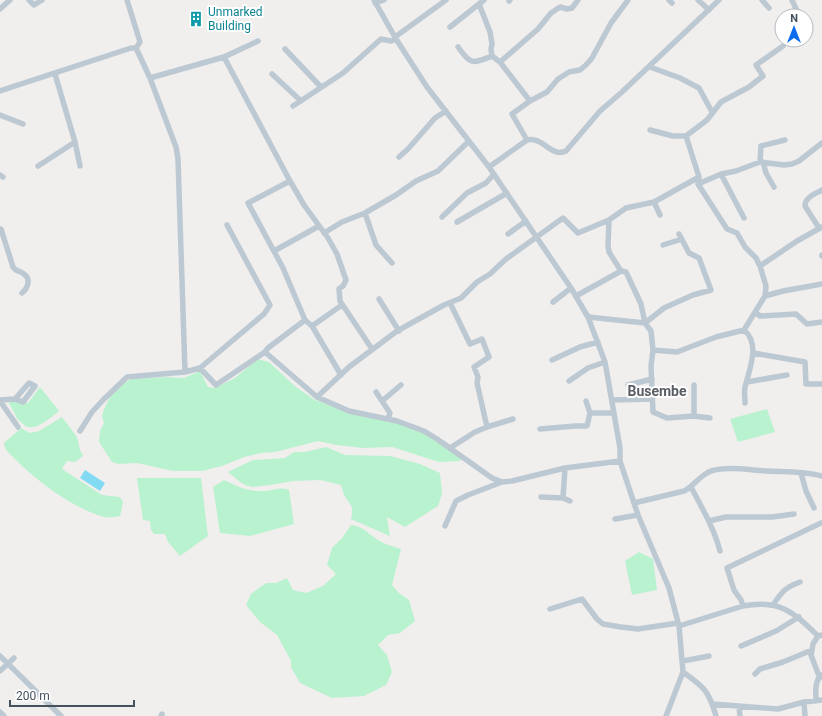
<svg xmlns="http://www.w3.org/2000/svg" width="822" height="716" viewBox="0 0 822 716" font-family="Roboto,sans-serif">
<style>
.green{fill:#b9f2cf}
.water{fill:#82dbf3}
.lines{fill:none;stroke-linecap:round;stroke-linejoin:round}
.minor{stroke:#bdc9d2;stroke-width:5.5}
.labels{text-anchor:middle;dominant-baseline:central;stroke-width:4;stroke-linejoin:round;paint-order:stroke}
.culture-label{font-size:12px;fill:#0d838f;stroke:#fff;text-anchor:start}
.quarter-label{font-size:14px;font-weight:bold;fill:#5a5e64;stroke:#fff}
</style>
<rect width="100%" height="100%" fill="#f1eeee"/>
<!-- green -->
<path class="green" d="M258,359L269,362L296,387L315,400L350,412L406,424L467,457L459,461L439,462L392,447L363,448L336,445L318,441L275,452L261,453L244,457L222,466L202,471H173L137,463L118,464L112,462L99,442L100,431L104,423L102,416L104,409L111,395L120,386L131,379L167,377L184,378L200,371L208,387L215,388L235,378Z
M40,387L59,411C51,417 36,432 25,426C23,424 21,421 18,420L7,399L28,403Z
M767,409L775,432L738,442L730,419Z
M62,417L77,437L80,450L83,456L75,462L67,461L62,469L102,495L120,497L123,502L120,516C115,517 109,518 104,517C73,508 39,483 16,460C11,455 4,450 4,443L21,428L30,433L39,431Z
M326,447L345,455L390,456L420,464L440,473L442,493L438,506L405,527L387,517L390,536L351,519C354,504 351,507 344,495C343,492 342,488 341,485L320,480L293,481L270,485L252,487L245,485L240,482L228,472L253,460L285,458L294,452H305Z
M137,478H201L208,536L180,556L168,542L165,534H154L151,530L150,521L143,520Z
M224,480C236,486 249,492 264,491C272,491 280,486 289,490L294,524L250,536L220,533L213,487Z
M351,525C364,527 365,531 375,538C383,544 392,546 401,549L392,585L399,593L409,600L415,621L400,633L388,635L378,645L387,655L392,672L386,685L364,696L332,698L300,683L291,667V661L277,635L260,622L246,605L251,594L266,583H276L287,578L293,590L306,593L323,586L336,574L327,565L332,548L342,538Z
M639,552L653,559L657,590L632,595L625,561Z"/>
<!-- water -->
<path class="water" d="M85,470L105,483L100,491L80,478Z"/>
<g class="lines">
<!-- minor -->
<path class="minor" d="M29,0L34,5L42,0
M374,0L396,39L427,87L489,167L571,288L588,317L605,362L620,448V461L638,515L669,588L679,626L683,672L666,716
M669,0L672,3
M698,0L709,10
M762,0L769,8
M792,0L798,13
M509,1L510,0
M375,3L384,0
M479,4L490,32L492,44L491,49L492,56L500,62L530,101
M0,9L10,0
M450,27L484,0
M395,37L446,0
M458,47C471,65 472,64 492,56
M136,48L150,78L176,147L178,159L185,372
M285,49L321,87
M224,57L290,181L304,205L328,238L337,254L346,280L343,286L339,289L340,301L372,349
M500,62L538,29L551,13L560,7L567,9L572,8L578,0
M650,67L680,78L699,88L712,112
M55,74L75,142L80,166
M272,74L301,101
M150,78L224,57L258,41
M0,91L131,48H136L140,42L127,0
M293,106L343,73L381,39L391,41L396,39
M0,115L23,124
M650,130L673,136H686L707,120L721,102L749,87L763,76L756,65L783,46
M686,136L699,177L698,184L727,229L737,233L745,247L756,258L760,266L766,286L765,296
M527,140L512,114L530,101L547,92L558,79L569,72L580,70L586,65L592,58L611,23L628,0
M399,157L408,149L435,118L446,111
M760,162L761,146L785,140
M763,162L766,173L774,187
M38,166L75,142
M489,167L527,140C543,136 551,158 566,151L600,111L622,92L719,0
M721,174L744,218
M0,175L3,177
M290,181L248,203L283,268L305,320L312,326L341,375
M698,184L721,174L736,171L760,162L784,165L792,164L799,161L822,143
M654,202L660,215
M365,213L376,245L392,263
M442,217L467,193L486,183L494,174
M609,220L608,246L609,252L621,271L626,272L641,304L645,323L651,331L653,350L651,366L653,412L667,418L694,416L710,418
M457,222L507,193
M819,228L805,206C805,197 815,194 822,190
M0,229H1L13,267C16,272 19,270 24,274C31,279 28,288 22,293
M324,233L342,222L365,213L396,195L416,181L438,171L469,141
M508,234L526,221
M663,245L682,239
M274,251L319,226
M822,255V256
M760,266L797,241L822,227
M576,296L621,271
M379,299L399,331
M553,302L571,288
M450,303L470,344L482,339L489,357L474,367L478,377L477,383L487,427
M755,312L760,316L796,314L807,324L822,322
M588,317L645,323L664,308L693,295L711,290L699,258L689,253L679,234
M312,326L342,305
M744,330L765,296L783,291L822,284
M653,350L677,352L716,337L744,330C761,344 749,370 745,387C744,392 745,398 745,403
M265,352L317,397L349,411L397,421L424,431L437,439L492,478L502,482L512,481L565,468L620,461
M753,353L805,362L806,384H822
M552,360L580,347L598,342
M200,368L264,314L270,305L227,225
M569,381L588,368L605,362
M747,382L787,375
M628,385L652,379
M694,385V416
M376,392L390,413L388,419
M317,397L349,367L397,331L444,305L461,298L477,282L490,274L506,259L563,218L578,233L609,220L626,208L654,202L699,177
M0,400L15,399L29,383L35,386L23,402L15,399
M612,400L652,399
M0,401L18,427
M382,401L401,385
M590,413H614
M540,429L575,426H587L590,413L586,401
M80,431L92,412L103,400L127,377L185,372L200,368L216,385L265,352L268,348L305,320
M450,448L475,432L487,427L513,419
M801,473L806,491L814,508
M691,487C702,508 714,528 720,551
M541,497L563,498L570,501
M563,498L565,468
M634,503L684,491C694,486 700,475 711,471C728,466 749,470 767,471C785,472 804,471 822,476
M615,519L638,515
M709,521L726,517H772L794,514
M445,526L456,501L468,495L502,482
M773,605C782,592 784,588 800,582
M743,606L741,600L734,590L727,568L821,523
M550,609L582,599L597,619L603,624L621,627L638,629L678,623
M679,626L743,606C780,599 793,612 818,636L822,635
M818,636L813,644L811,655L819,676
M741,646L776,631L799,617
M0,656L61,716
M683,661L709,656
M0,671L14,658
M683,672C704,687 709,691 716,716
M755,674L760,669L783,662L812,650
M816,701C816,692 814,681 822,675
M804,702L805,716
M713,704L778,709L804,702L822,700
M739,706L740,716
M0,712L4,716
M161,716L162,714"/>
</g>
<!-- icons -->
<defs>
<symbol id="building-bare" viewBox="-9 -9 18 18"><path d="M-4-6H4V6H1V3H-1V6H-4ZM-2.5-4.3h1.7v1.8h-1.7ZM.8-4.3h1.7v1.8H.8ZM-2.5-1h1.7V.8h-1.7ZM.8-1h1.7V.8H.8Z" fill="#0f9aa8" stroke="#fff" stroke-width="2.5" paint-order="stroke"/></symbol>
</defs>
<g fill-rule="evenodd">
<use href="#building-bare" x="185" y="8" width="22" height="22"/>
</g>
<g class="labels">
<!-- culture labels -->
<g class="culture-label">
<text x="208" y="12">Unmarked<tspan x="208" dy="14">Building</tspan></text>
</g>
<!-- quarter labels -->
<g class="quarter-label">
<text x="657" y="391">Busembe</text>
</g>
</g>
<!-- north arrow -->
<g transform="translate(794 28)"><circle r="19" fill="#ffffff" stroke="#b5b9be"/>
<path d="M0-3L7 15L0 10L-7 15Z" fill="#0b6dee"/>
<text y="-6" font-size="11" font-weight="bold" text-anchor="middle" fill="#45515d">N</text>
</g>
<!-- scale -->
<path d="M10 700v6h124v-6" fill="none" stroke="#45515d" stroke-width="2"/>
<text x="16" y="700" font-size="12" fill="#45515d" stroke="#ffffff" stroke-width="3" paint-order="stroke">200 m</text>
</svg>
